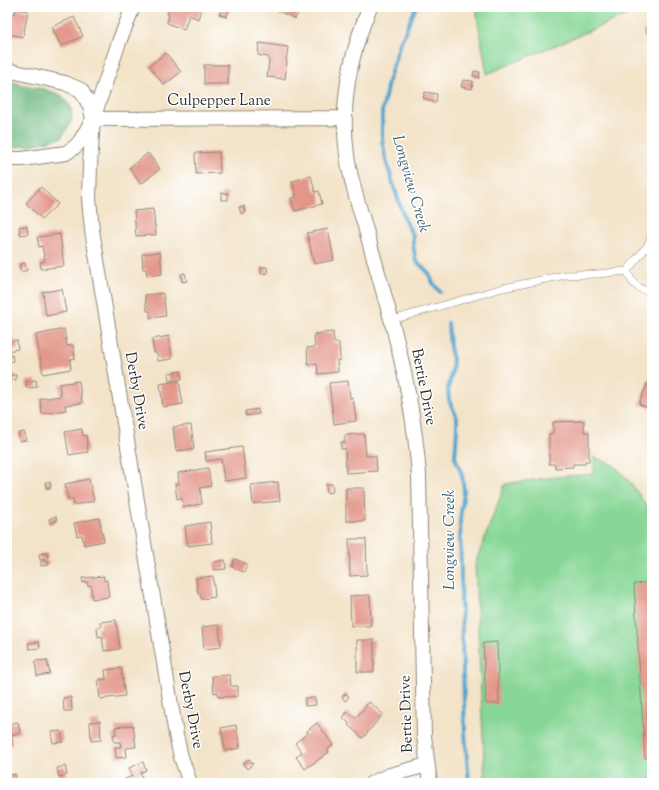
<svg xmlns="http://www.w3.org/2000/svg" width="659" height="790" viewBox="0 0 659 790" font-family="'Sorts Mill Goudy',serif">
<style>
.green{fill:#88d796;stroke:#5a8160}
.forest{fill:#6eb87f;stroke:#4c7255}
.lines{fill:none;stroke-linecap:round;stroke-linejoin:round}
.stream{stroke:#52a5cd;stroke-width:4}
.building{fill:#e39689}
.lane-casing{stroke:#8f877a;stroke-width:8}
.street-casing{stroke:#8f877a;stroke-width:16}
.lane{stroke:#fff;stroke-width:7}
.street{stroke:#fff;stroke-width:14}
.labels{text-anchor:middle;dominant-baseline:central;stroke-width:3;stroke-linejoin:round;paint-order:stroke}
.street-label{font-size:15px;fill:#2b2b2b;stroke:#fff}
.water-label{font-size:16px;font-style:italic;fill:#3d6274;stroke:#fff}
</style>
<rect width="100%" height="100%" fill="#fff"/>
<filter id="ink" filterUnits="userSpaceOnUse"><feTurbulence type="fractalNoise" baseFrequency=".025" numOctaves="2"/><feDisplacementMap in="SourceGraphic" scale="8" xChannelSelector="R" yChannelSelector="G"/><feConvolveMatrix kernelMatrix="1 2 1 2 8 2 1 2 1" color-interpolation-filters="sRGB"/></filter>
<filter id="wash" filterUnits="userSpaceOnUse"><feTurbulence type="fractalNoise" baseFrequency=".012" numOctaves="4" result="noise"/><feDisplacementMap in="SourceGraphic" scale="16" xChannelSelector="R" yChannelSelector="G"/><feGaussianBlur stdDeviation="0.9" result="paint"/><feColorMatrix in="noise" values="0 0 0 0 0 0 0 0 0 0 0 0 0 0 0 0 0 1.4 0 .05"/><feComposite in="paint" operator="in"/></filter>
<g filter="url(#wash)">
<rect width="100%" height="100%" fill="#f3e3c8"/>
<!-- green -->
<path class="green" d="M477,7H646L487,74L477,17Z
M594,457L615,466L631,483L652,514V783H485L475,564L505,484L554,477L594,474Z"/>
<!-- forest -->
<path class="forest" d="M7,81L44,89L61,95L71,107L72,121L61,138L32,145L7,148Z"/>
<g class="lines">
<!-- stream -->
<path class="stream" d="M416,7L399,46L388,82L382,112V141L387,164L404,218L413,236V244L416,261L428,272L433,283L440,292
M448,323L450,347L453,360L452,372L448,389L449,400L457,418V430L455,457L462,475L464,491L460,519L462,642L465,733L469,783"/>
</g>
<g id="blocks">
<!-- building -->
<path class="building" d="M170,7H192L201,10L198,19L189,15L184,30L167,23L169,15L167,14Z
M277,7H301L295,19L276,10Z
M222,8L229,11L226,17L219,14Z
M16,9L28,11L23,37L7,34V12L15,14Z
M74,17L83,36L61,46L52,27Z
M652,26V31L647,33L645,28Z
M259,43L288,47L286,61H287L285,79L267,77L269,60L268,59V57L258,55Z
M166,53L181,72L164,85L149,66Z
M204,65H228V84H204Z
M474,71L480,72L479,78L473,76Z
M463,80L473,81L472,89L461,87Z
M425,92L437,94L436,103L423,98Z
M219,152L220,173L196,174L195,153Z
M148,153L160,169L141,184L129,168Z
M311,176L315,192L319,191L322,204L295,211L291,198L296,197L292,181Z
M41,187L58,204L42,219L26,203Z
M221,193H228V200H221Z
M244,206L245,212L241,214L239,207Z
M153,209L156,235L136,236L134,211Z
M27,226L28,234L20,235L19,227Z
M328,229L334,260L314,264L307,233Z
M60,234L64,266L41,269L40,262L45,261L42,246L39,247L37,237Z
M160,252L162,274L147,276L146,269H143L142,254Z
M25,263L27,270L21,272L19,265Z
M261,267H267L268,273L261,274Z
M185,273L187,281L182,282L181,274Z
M62,289L66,312L46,316L43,292Z
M163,293L166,316L150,318V311H147L145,295Z
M64,329L67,346L73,345L75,358L70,359L71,369L43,374L36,335Z
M333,332L334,343H339L340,360H337L338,372L318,374L317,364L308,365L307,348L315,347L314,334Z
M169,336L172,359L158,361L157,353H154L152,339Z
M7,340H9V342L17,340L18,349L7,351Z
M12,355L13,361L7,363V356Z
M181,371L182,379L169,381L168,373Z
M652,371V409L639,404Z
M10,375H16V380H10Z
M36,380L37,387L27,388L26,381Z
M79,381L82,403L65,405L66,410L42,414L40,399L61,396L59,384Z
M179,381L183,404L163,407L160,384Z
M348,381L350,398L353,397L356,421L334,424L329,383Z
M258,409L259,414L246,416L245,411Z
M584,421V432H589V461H585V464H573V467L555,468V464H549V434L553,433V422Z
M191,425L194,449L176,451L173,427Z
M82,429L83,436L86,435L88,452L69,455L65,432Z
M24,432L27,440L20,441L18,433Z
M364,434L366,456H376L377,471L346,473L345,448L341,449V442H345V435Z
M242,447L246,478L224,481L221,459L206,461L205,452Z
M208,468L211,486L200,488L202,504L183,507L182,498L177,499L175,484H179L178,473Z
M89,479L94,501L74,505L73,499H68L65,484Z
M45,482H50L51,487L46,488Z
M278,482L280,501L253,504L251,485Z
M326,484H332L333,492L327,493Z
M346,488H364L365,521H346Z
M56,516L57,521L50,524L49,519Z
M99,518L104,541L84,545L82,535L77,536L74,523Z
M210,522L212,543L188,546L185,526Z
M349,539H366L367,575L350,576Z
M47,553L48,559L40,560L39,554Z
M235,559L247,564L244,572L232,567Z
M225,560L226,569L215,570L214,562Z
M41,561H48L49,565L41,566Z
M104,576V581L107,580L109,597L92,599L91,585L88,586L87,582L83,583L82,578Z
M213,576L215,597L201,599L200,594H198L196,578Z
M652,582V758H645L634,584Z
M370,595L371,626H351L350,596Z
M116,620L120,649L104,651L102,636L98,637L97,628L101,627L100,622Z
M219,625L221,647L204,649L202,627Z
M357,640H374V672H357Z
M39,642L40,648L29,649L28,643Z
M497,642L499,704H486L483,643Z
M47,660L50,674L37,676L35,661Z
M121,668L125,696L100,699L98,680L106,679L105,670Z
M230,675L231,686H238V696L218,697V692L214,693L212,676Z
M346,693L349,697L345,701L342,697Z
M71,697L72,711H64L63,698Z
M305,698H315L316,705L305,706Z
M369,702L383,714L363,738L348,725L349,723L343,718L347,712L356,718Z
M100,721L101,740L91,741L90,722Z
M18,722L20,733L11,735L12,745L7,746V724Z
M317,723L333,745L328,749L329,752L305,769L296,757L302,752L295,743L308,733L307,731Z
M133,725L136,747L126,748L127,757L116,758L115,747H121L120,742H114L113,735L116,734L115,727Z
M236,725L240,748L225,751L221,728Z
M61,731L63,742L53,743L51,732Z
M249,759L253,764L247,769L243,764Z
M143,762L146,770L140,773L145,783H126L125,779L133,776L129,768Z
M65,766L67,775L59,777L57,768Z
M15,774L16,783H7V776Z"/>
</g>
</g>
<g filter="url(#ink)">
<use href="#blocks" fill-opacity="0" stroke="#8f877a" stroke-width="1"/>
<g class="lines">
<defs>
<path id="lane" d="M627,271C634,287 636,287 652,293
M392,320L503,288L565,275L597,274L627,271L648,245L652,235"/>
<path id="street" d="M133,7L119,42L93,119L90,166L89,198L92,230L176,735L181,757L190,783
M370,7C350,54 340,104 347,155C350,179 357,200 364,223C373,255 382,287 391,319C405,370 415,422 419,475L424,736L430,783
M7,70L65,83L81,90L90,106L93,119L81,140L76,146L66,153L22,159H7
M93,119L345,118
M372,783L390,775L427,765"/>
</defs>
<!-- lane casing -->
<use href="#lane" class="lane-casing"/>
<!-- street casing -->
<use href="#street" class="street-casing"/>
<!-- lane -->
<use href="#lane" class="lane"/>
<!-- street -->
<use href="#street" class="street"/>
</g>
</g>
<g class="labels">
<!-- street labels -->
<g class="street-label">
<text x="219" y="101">Culpepper Lane</text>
<text transform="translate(423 387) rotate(79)">Bertie Drive</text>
<text transform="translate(136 391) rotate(80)">Derby Drive</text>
<text transform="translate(190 710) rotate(79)">Derby Drive</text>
<text transform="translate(407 714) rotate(-92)">Bertie Drive</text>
</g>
<!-- water labels -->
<g class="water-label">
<text transform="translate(410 184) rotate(74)">Longview Creek</text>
<text transform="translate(450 540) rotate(-90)">Longview Creek</text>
</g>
</g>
<!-- margin -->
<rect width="659" height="790" fill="none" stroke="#fff" stroke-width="24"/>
</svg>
